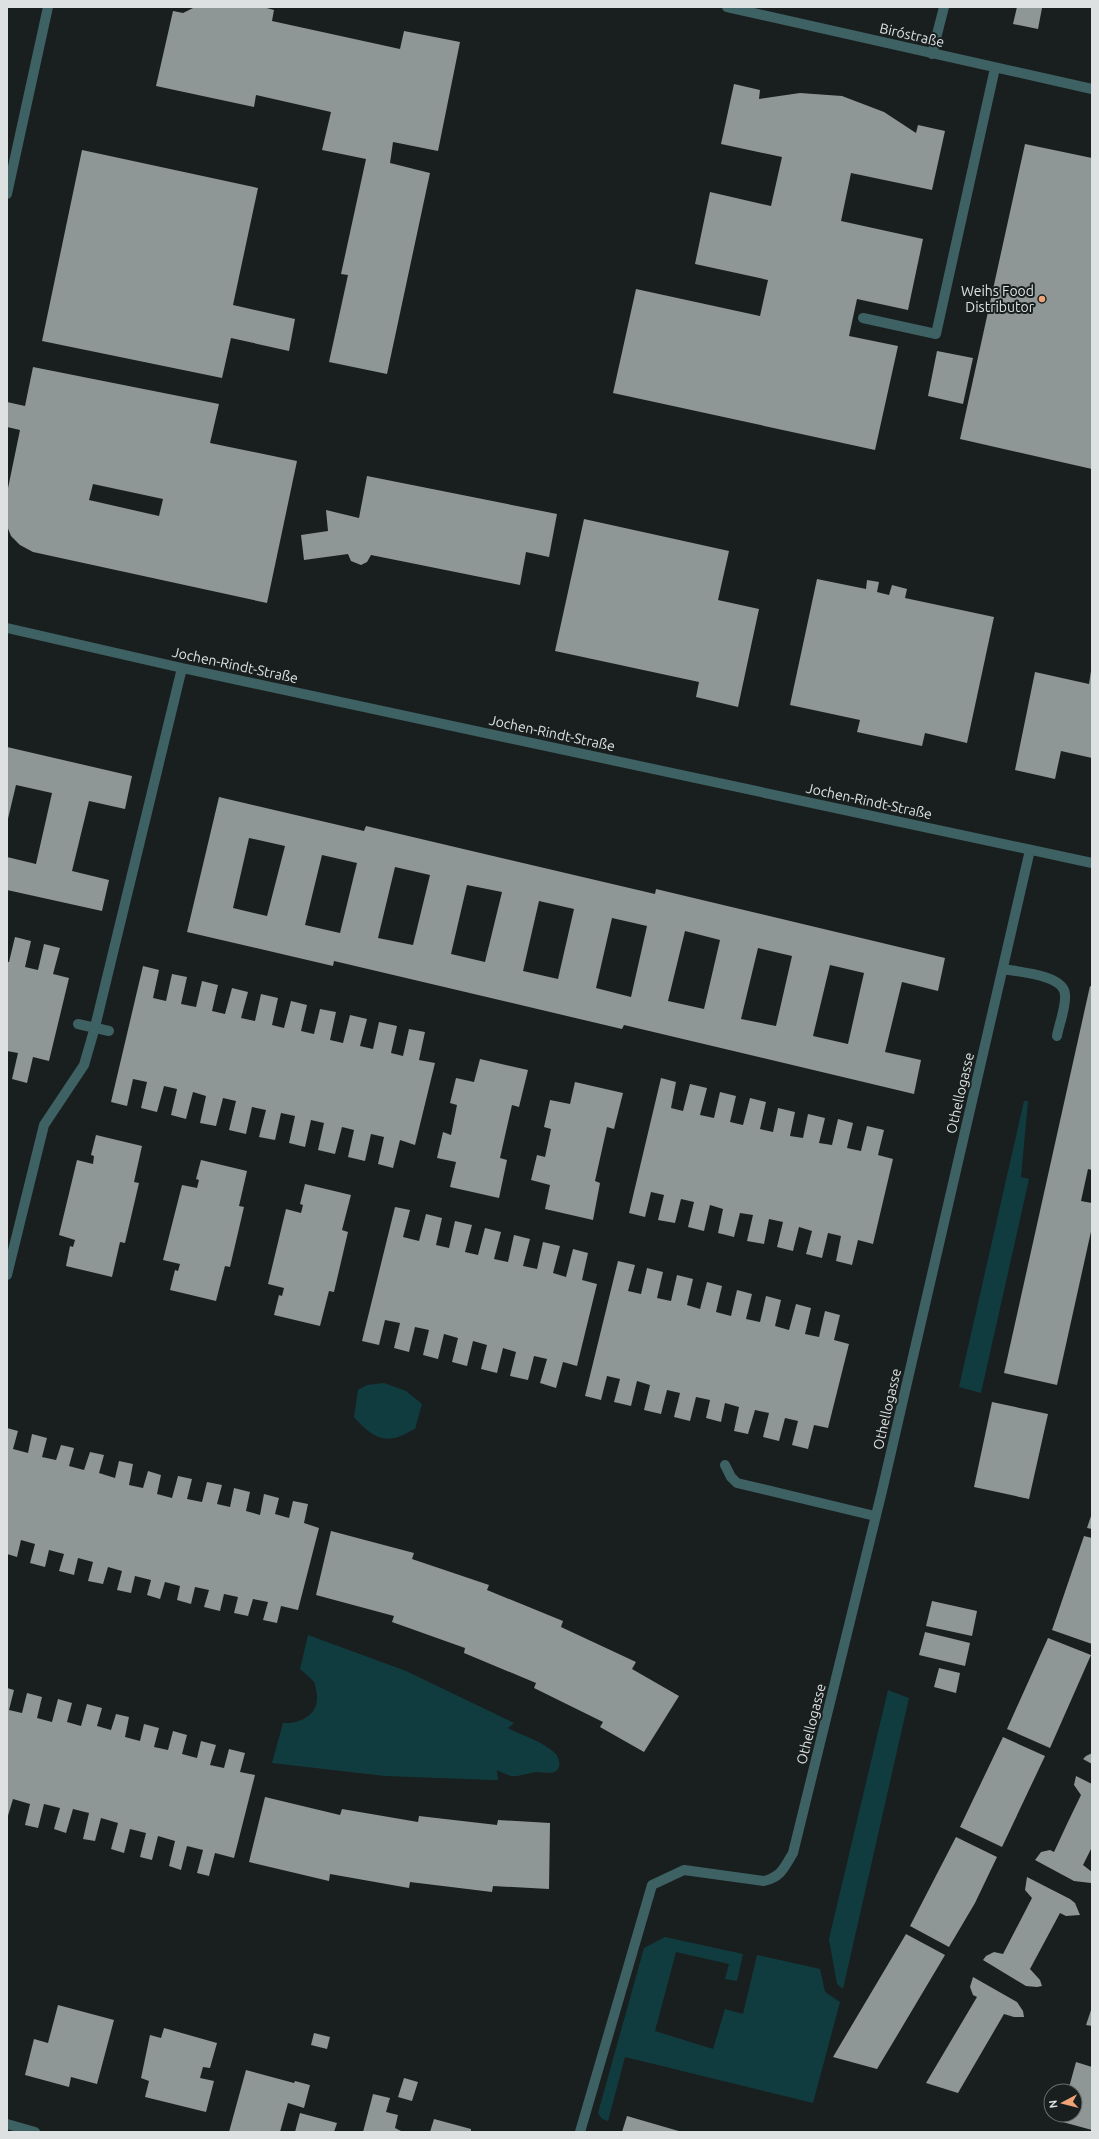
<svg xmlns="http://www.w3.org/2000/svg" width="1099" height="2139" viewBox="0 0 1099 2139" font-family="Ubuntu,sans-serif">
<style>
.green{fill:#113c3f}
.building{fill:#8e9696;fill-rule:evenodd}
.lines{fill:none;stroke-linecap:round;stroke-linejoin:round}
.minor{stroke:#3e6163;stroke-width:10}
.poi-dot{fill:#efa376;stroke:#191f1f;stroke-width:1.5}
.labels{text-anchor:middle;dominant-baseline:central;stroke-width:4;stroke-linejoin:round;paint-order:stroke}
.street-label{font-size:14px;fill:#dde1e1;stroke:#191f1f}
.poi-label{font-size:14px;fill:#dde1e1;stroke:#191f1f;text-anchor:end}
</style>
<rect width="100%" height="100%" fill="#191f1f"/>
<!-- green -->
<path class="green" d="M1024,1101H1028L1021,1177L1029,1179L981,1393L959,1387Z
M384,1383L406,1391L422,1404L415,1429C408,1432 401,1437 394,1438C378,1442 363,1428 354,1417L358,1390L367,1385Z
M308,1635L406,1671L514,1723L508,1728C523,1736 544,1742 556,1754C558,1757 560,1762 559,1766C557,1777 543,1771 536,1772C528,1773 518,1777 511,1776C507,1775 501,1772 497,1770L498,1780H493L385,1776L272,1763L283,1723C303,1724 322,1712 316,1690C316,1688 315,1684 314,1682C310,1677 304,1673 300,1669Z
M888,1690L909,1698L843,1989L837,1984L829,1939Z
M665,1937L743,1954L737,1981L725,1979L729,1964L676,1952L655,2031L713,2049L725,2009L743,2014L757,1955L820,1969L825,1992L840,2002L813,2103L625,2057L608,2121L602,2119L598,2113L644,1948Z"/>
<!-- building -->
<path class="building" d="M195,7H263L274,10L272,21L400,49L404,31L460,42L438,151L393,142L390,163L430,173L387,374L329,362L348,275L341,274L366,159L322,150L331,112L256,95L254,107L156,86L173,11L183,13Z
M1017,7L1042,8L1038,29L1013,24Z
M734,84L760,90L759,99L800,93L842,96L884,112L916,133L918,125L945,131L932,190L851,173L841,221L923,239L908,310L857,299L849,336L898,346L875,450L613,393L636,289L760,316L768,280L695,264L710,192L771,206L782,157L721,144Z
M1025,144L1092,158V469L960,439Z
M82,150L258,188L233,305L295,319L289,351L231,338L222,378L42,341Z
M937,351L973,358L963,404L928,396Z
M33,367L219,404L210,443L297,461L267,603L33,552L20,545L11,536L7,526V493L20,430L7,427V402L25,406ZM93,484L163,499L159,516L89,500Z
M367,476L557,514L549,557L526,552L520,585L371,555L367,562L361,565L351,561L348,554L304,560L301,535L328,531L326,510L359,518Z
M584,519L729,551L718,600L759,609L738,707L696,697L699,682L555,651Z
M817,579L866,589L867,580L879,582L877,592L889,595L892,585L907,589L905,598L994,617L967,743L925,733L922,746L857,732L860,720L790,705Z
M1091,671L1092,758L1061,751L1055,779L1015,770L1035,672L1089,684Z
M7,747L132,776L125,809L89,801L72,871L109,880L102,911L7,890V857L36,864L52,793L16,785L7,823Z
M219,797L364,831L366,826L655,894L656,889L945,958L938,991L902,982L885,1052L921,1060L914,1094L624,1025L622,1029L334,961L333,966L187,932ZM249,838L285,846L267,916L233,908ZM322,855L357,863L340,933L305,925ZM395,867L430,875L413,945L378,938ZM467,885L502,892L485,962L451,954ZM539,901L574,909L558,979L523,971ZM612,918L647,926L631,997L596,988ZM685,931L720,940L704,1009L668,1001ZM758,948L792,956L776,1026L741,1019ZM830,965L864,973L848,1044L813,1036Z
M15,937L31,941L25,967L38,970L44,944L60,948L53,974L69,978L49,1061L33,1057L27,1083L12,1079L18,1053L7,1051V962H9Z
M143,966L159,970L153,998L166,1001L172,974L187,977L181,1004L196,1007L202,981L218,985L212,1011L225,1014L232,988L248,992L241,1018L255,1021L261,994L278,998L272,1025L284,1028L291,1001L307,1005L301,1031L314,1034L320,1009L336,1012L330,1040L343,1043L350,1015L367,1019L360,1046L373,1049L379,1022L397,1026L391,1053L403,1056L409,1029L425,1032L419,1060L435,1063L415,1145L400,1140L393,1168L378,1164L384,1137L371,1134L365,1161L348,1157L354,1130L342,1127L335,1154L318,1150L324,1123L311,1120L305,1147L289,1143L295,1116L281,1113L275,1140L259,1137L266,1110L252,1107L246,1134L229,1130L236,1101L223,1098L216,1126L200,1123L206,1096L193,1092L186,1119L171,1115L177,1089L164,1086L157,1112L141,1108L147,1082L133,1079L127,1106L111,1102Z
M1090,986L1092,987V1170L1088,1169L1081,1201L1092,1203V1227L1057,1385L1004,1373Z
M480,1059L528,1070L519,1107L512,1105L500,1158L507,1160L499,1198L450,1187L456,1162L437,1158L443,1132L451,1135L457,1105L450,1103L456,1078L474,1082Z
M661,1078L676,1082L671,1108L683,1111L690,1084L707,1088L700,1115L714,1118L720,1092L736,1096L730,1122L743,1125L750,1098L766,1102L760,1129L773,1132L778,1108L795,1112L790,1136L803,1138L808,1114L825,1118L819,1143L832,1145L838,1119L853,1123L847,1148L861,1151L867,1126L884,1130L878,1155L893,1159L873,1244L858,1240L852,1265L836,1261L841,1236L828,1233L822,1258L806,1254L812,1231L799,1227L793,1251L777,1247L783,1222L769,1219L764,1244L747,1241L753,1215L740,1213L734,1237L718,1233L723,1209L710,1205L704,1231L688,1227L694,1202L681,1199L675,1223L658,1220L664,1195L651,1192L645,1217L629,1213Z
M575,1082L623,1093L614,1129L607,1127L595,1181L600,1183L593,1220L545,1209L550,1185L531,1180L537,1155L545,1157L551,1129L544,1127L550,1100L570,1104Z
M96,1135L142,1146L134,1182L139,1183L125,1243L120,1242L112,1277L66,1266L70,1246L73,1247L75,1240L59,1235L77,1160L93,1164L94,1156L91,1155Z
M201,1160L247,1171L239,1206L244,1207L230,1267L225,1266L216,1301L170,1290L175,1270L178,1271L180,1264L163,1260L182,1185L197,1188L199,1180L196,1179Z
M305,1184L351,1195L342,1230L348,1232L334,1292L329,1291L320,1326L274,1315L279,1295L282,1296L284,1288L268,1284L286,1209L301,1213L303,1205L300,1204Z
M395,1207L410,1210L403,1237L419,1241L426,1214L442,1218L436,1245L449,1248L455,1221L472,1225L465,1252L478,1255L485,1228L501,1232L494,1259L508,1262L514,1235L530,1239L523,1266L537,1269L543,1242L560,1246L553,1273L566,1277L573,1249L588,1253L582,1280L597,1284L577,1366L563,1362L556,1388L540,1383L547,1359L534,1356L528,1380L510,1376L516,1352L503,1348L497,1373L481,1369L487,1345L473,1341L467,1366L452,1362L458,1338L444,1334L438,1359L423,1355L429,1330L415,1327L409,1352L394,1348L400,1323L385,1320L379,1345L362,1341Z
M618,1261L635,1265L628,1291L641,1294L647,1268L663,1272L657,1298L671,1301L677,1275L693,1279L687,1305L700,1309L707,1282L722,1286L716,1312L731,1316L737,1290L752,1294L746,1319L760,1322L766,1296L781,1300L775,1326L789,1330L796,1304L811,1308L805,1334L819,1337L825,1311L840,1315L834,1340L849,1344L828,1428L814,1425L808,1449L792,1445L798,1421L785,1418L779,1441L763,1437L769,1413L755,1410L748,1434L734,1431L739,1407L725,1403L721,1422L706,1418L710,1400L696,1397L690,1421L674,1417L680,1393L667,1390L661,1414L644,1410L650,1385L637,1381L631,1406L614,1402L620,1379L607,1376L601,1400L585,1396Z
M992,1402L1048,1414L1029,1499L974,1487Z
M7,1428L18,1431L13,1449L28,1453L32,1434L47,1438L42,1457L56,1460L61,1445L74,1448L69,1466L84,1470L90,1452L104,1455L99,1473L115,1478L119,1461L133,1464L129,1485L143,1488L148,1471L161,1475L157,1494L172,1498L178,1476L192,1479L187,1499L202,1502L207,1482L222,1485L217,1504L230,1507L234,1488L250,1492L246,1511L260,1515L264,1494L279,1498L275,1514L289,1518L293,1501L308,1504L304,1523L319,1528L298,1610L281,1606L277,1623L263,1620L268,1602L253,1599L248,1616L234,1613L238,1597L224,1594L220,1611L204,1607L209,1590L195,1587L191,1604L177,1600L180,1586L165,1582L160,1599L147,1595L151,1580L135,1576L131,1593L117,1590L122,1571L108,1567L103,1584L88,1581L93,1562L78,1558L74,1575L59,1571L64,1554L49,1550L45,1567L30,1563L35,1544L21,1540L17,1557L7,1554Z
M1092,1513V1529L1087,1528Z
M331,1531L414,1553L412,1559L489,1585L487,1590L563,1621L561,1627L636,1662L632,1669L679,1696L644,1752L600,1727L603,1722L534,1688L536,1683L464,1653L465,1648L392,1622L394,1616L316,1595Z
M1084,1536L1092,1538V1644L1052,1630Z
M932,1601L977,1611L972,1636L926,1626Z
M925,1632L970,1643L965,1666L919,1655Z
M1048,1638L1091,1655L1050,1748L1007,1729Z
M939,1668L960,1673L956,1693L934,1687Z
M7,1688L14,1690L9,1710L22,1713L27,1693L42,1697L37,1718L52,1722L58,1699L72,1703L67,1722L81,1726L87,1704L102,1708L97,1726L111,1730L116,1714L129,1717L125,1737L140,1741L144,1724L159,1728L154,1747L168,1750L173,1731L187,1735L182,1754L197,1758L201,1741L216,1745L210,1765L224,1768L229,1749L245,1753L240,1772L255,1775L234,1858L215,1853L209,1876L197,1873L203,1850L187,1846L181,1870L169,1866L175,1841L158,1836L152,1860L140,1857L146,1833L130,1829L124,1853L111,1849L118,1823L101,1818L95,1841L83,1839L89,1813L73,1809L66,1833L54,1829L60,1808L44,1804L38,1828L25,1825L30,1804L13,1799L7,1819Z
M1003,1737L1045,1756L1002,1847L960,1827Z
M1092,1753V1764L1083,1759L1086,1756Z
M1076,1776L1092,1784V1847L1083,1865L1092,1872L1091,1883L1074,1881L1035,1860L1041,1852L1050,1850L1054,1852L1067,1824L1081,1795L1074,1785Z
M265,1797L340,1815L342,1809L418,1822L419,1816L497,1825L498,1820L550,1823L549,1889L493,1886L492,1892L410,1882L409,1888L330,1874L329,1881L249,1862Z
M956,1837L997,1857L975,1903L949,1947L910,1926Z
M1027,1877L1070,1899L1075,1903L1080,1915L1066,1916L1060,1913L1030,1969L1040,1980L1042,1986L1037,1987L1026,1986L983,1960L986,1956L994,1952L1003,1954L1032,1898L1025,1890Z
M906,1934L945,1955L895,2039L877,2069L833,2057Z
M973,1977L1017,2002L1023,2011L1024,2017H1014L1004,2014L958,2093L926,2083L977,1997L973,1995L970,1987Z
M58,2005L114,2020L97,2084L71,2077L69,2087L25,2075L34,2039L48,2043Z
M1092,2007V2026L1086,2025Z
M164,2028L217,2043L210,2068L203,2067L200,2078L214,2081L206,2112L145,2097L149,2081L141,2078L150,2035L161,2038Z
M314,2033L330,2037L327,2049L311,2045Z
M1076,2062L1092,2067V2130L1059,2121L1061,2115H1075V2091H1068Z
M246,2070L294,2083L295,2081L310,2085L304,2108L288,2103L280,2132H229Z
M404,2078L418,2082L412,2101L398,2097Z
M373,2094L390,2098L386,2112L398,2115L395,2128L403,2132H363Z
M300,2113L337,2123L334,2132H295Z
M627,2116L682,2132H622Z
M434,2119L471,2129V2132H430Z"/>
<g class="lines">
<!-- minor -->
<path class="minor" d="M727,7L1092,89
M932,54L944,7
M7,194L48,7
M863,318L936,334L995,68
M7,628L182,668L1092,863
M1003,969C1019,972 1065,975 1065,995C1066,1008 1059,1024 1057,1036
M78,1024L109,1031
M7,1275L44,1125L84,1065L95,1027L182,668
M725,1465L731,1477L737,1483L875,1516
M7,2124L35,2132
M580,2132L652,1885L684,1870L764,1881C781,1877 784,1868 793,1853L882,1491L1030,850"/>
</g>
<!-- markers -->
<circle class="poi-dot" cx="1042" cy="299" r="4"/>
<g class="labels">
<!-- street labels -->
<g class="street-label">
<text transform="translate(912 35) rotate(13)">Biróstraße</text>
<text transform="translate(235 665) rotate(12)">Jochen-Rindt-Straße</text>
<text transform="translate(552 733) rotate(12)">Jochen-Rindt-Straße</text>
<text transform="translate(869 801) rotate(12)">Jochen-Rindt-Straße</text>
<text transform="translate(960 1093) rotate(-77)">Othellogasse</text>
<text transform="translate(887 1409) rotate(-77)">Othellogasse</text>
<text transform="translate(811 1724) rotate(-76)">Othellogasse</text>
</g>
<!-- poi labels -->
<g class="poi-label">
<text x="1034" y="291">Weihs Food<tspan x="1034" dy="16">Distributor</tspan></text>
</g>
</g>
<!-- border -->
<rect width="1099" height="2139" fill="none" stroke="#dde1e1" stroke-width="16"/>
<!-- north arrow -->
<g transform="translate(1063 2103) rotate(263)"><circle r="19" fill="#191f1f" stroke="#676d6d"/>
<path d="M0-3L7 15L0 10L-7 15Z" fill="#efa376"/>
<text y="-6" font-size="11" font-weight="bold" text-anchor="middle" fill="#dde1e1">N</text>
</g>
</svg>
